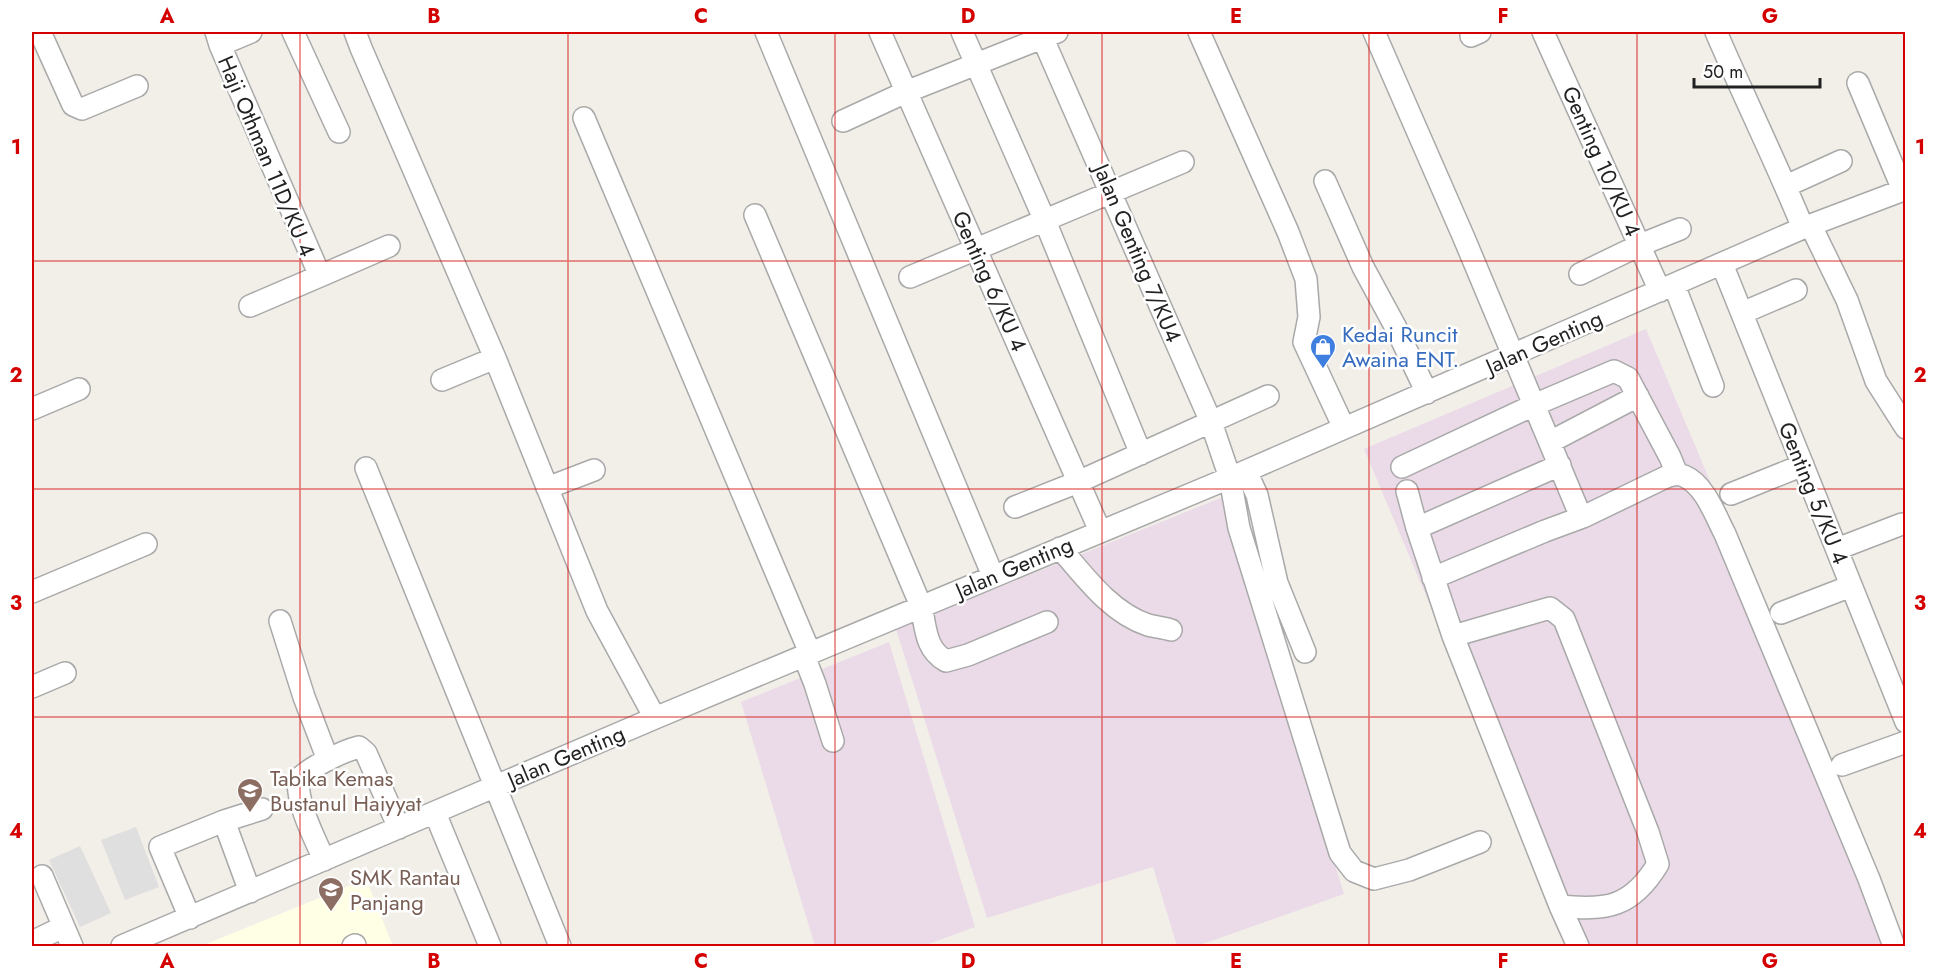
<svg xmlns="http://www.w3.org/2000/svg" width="1937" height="978" viewBox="0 0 1937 978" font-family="Jost,sans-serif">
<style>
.residential{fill:#e0dfdf}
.industrial{fill:#ebdbe8}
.education{fill:#ffffe5}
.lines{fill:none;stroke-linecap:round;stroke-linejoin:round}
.minor-casing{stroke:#a9a9a9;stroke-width:24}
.minor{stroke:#fff;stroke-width:21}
.grid{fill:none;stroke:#d40000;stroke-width:1.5;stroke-opacity:0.55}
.labels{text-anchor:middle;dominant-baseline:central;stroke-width:5;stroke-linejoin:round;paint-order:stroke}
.street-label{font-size:22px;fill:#222;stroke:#fff}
.shop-label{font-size:22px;fill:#366cbe;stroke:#fff;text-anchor:start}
.education-label{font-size:22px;fill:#785e54;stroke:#fff;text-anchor:start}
.neatline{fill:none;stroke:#d40000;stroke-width:2}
.grid-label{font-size:20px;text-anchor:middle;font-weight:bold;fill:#d40000}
</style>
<rect width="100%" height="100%" fill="#f2efe9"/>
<!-- residential -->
<path class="residential" d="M136,827L159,887L125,900L101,840Z
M80,846L111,913L80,927L49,860Z"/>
<!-- industrial -->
<path class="industrial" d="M1646,329L1905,944V946H1574L1364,449Z
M1223,497L1344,894L1197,946H1177L1153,867L987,918L896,629Z
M889,642L975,927L923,946H815L741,702Z"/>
<!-- education -->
<path class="education" d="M366,879L393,946H201Z"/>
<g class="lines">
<defs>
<path id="minor" d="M40,32L73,105L82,109L137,86
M216,32L220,45L320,276L389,246
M293,32L339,132
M355,32L361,48L495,358L597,611L655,718
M766,32L993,576
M880,32L1100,531
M962,32L1045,221L1141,454
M1040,32L1211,422L1230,478L1239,528L1340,853L1354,871L1374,879L1409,870L1480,842
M1199,32L1288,232L1306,279L1309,317L1304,342L1344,428
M1374,32L1464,238L1578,510L1583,517L1666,477C1672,475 1678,473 1684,476C1705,485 1715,515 1725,534L1869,879L1894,946
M1543,32L1660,291
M1716,32C1744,97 1776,162 1803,228
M1471,36L1480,32
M220,45L251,32
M1858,83L1903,190
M584,118L810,653
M843,121L906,92L1057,32
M1325,181L1363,267L1395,326L1427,393
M1786,186L1841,161
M755,215L921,606C926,628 925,649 946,661L968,655L1047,622
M1811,226L1847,300L1876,381L1906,428
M1722,264L1906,722
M1580,274L1640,245L1680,229
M910,277L1183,162
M1674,285L1713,386
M250,306L320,276
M1742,313L1796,290
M442,380L495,358
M32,409L79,389
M1550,442L1638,396
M1402,467L1534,405L1614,371L1628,378L1670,457L1677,474
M366,468L560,946
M1246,471L1257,495L1277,583L1305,652
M547,488L594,470
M1407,491L1417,528L1560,465
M1731,494L1803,465
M1015,507L1078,482L1268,396
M1417,528L1453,636L1550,608L1564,619L1648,832L1658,864C1632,907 1607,911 1560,906
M1060,548C1084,576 1111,613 1148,625C1156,627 1164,628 1171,630
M1837,549L1902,524
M1433,578L1545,531L1583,517
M32,592L146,544
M1781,613L1851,586
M280,621L304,697L328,760
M1453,636L1560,906L1578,946
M804,656L815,684L833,741
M32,687L65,673
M1842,765L1906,742
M435,813L490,946
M224,821L250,892
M324,860C314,836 298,808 298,780C308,768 343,751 359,747L366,753L399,828
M42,876L72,946
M190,918L160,847L224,821L262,809
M32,942L63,927
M122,946L655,718L1246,471L1803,228L1906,189
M353,946L355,945"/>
</defs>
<!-- minor casing -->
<use href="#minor" class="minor-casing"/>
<!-- minor -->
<use href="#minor" class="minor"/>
</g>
<!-- grid -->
<path class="grid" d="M300,32V946M568,32V946M835,32V946M1102,32V946M1369,32V946M1637,32V946M32,261H1906M32,489H1906M32,717H1906"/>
<!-- icons -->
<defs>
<symbol id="shop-pin" viewBox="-11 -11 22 30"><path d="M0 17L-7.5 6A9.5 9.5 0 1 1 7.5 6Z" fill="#3f7fe0" stroke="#fff"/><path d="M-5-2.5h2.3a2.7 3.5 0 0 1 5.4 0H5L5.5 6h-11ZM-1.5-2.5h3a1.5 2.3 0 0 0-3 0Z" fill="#fff"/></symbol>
<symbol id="school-pin" viewBox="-11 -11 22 30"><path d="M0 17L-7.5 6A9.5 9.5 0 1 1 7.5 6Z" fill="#8d6e63" stroke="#fff"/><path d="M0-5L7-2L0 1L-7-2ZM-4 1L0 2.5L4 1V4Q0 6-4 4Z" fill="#fff"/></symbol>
</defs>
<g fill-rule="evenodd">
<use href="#shop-pin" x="1308" y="332" width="30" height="40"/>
<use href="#school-pin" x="235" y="776" width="30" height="40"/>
<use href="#school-pin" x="316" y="875" width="30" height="40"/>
</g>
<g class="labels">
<!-- street labels -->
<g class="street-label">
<text transform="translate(267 156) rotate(67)">Haji Othman 11D/KU 4</text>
<text transform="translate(1602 161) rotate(66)">Genting 10/KU 4</text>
<text transform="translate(1138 253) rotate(67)">Jalan Genting 7/KU4</text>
<text transform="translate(990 281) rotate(66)">Genting 6/KU 4</text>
<text transform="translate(1544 342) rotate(-24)">Jalan Genting</text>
<text transform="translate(1814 493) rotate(68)">Genting 5/KU 4</text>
<text transform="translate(1014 567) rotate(-23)">Jalan Genting</text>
<text transform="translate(566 756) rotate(-23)">Jalan Genting</text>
</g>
<!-- shop labels -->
<g class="shop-label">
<text x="1342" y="334">Kedai Runcit<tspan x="1342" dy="25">Awaina ENT.</tspan></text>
</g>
<!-- education labels -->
<g class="education-label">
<text x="270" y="778">Tabika Kemas<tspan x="270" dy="25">Bustanul Haiyyat</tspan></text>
<text x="350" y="877">SMK Rantau<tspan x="350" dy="25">Panjang</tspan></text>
</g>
</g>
<!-- border -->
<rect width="1937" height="978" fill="none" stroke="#ffffff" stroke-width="66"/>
<!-- scale -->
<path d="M1694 78v9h126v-9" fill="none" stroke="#222222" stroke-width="3"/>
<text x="1703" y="78" font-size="18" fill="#222222" stroke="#ffffff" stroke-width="4.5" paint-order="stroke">50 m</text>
<rect x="33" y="33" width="1871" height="912" class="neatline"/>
<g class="grid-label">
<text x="167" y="23">A</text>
<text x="434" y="23">B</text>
<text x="701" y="23">C</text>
<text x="968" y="23">D</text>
<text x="1236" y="23">E</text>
<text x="1503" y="23">F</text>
<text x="1770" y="23">G</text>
<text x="16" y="154">1</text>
<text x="1920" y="154">1</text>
<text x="16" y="382">2</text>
<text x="1920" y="382">2</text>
<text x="16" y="610">3</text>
<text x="1920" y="610">3</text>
<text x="16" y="838">4</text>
<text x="1920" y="838">4</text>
<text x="167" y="968">A</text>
<text x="434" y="968">B</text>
<text x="701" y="968">C</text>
<text x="968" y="968">D</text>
<text x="1236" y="968">E</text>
<text x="1503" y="968">F</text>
<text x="1770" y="968">G</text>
</g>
</svg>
